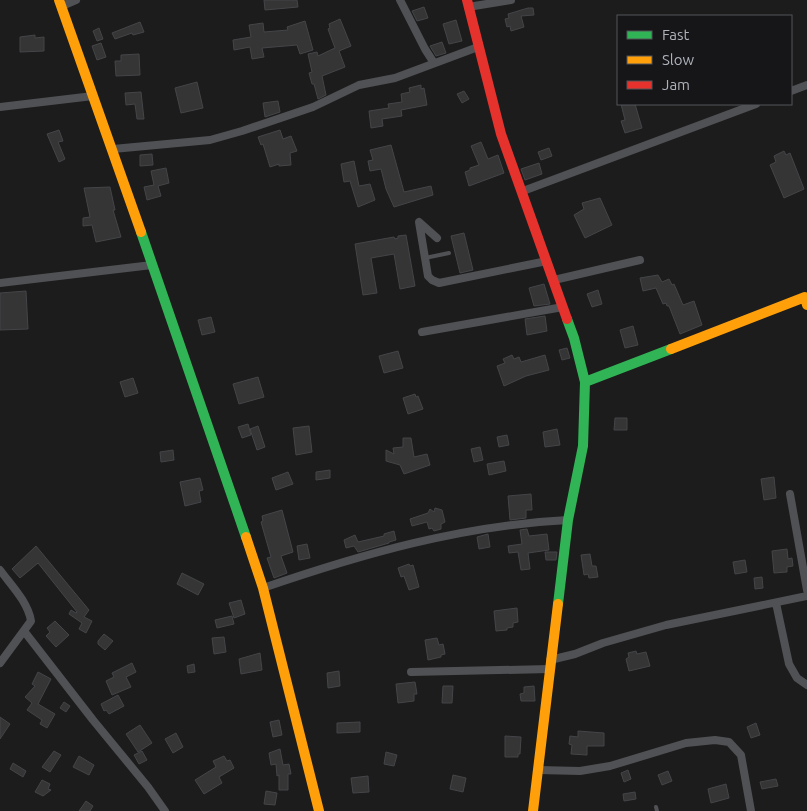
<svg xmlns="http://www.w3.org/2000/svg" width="807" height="811" viewBox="0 0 807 811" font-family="Ubuntu,sans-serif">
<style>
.building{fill:#353536;stroke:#444548}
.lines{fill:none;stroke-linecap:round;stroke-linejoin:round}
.lane{stroke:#505154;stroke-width:4}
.street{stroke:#505154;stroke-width:8}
.fast{stroke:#30b455;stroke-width:10}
.slow{stroke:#ff9f0a;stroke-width:10}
.jam{stroke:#e5322d;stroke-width:10}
</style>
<rect width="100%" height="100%" fill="#1c1c1c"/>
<!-- building -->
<path class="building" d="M264,0H297L298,7L265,10Z
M424,7L428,18L417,21L412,11Z
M528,8H533L534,15L521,16L524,27L511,31L510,26L507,27L505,19L509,18L508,14Z
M340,19L351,46L339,51L345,67L322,76L326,95L318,99L314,84H312L309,73L312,72L308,54L317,52L318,56L335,48L328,29L330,28L329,24Z
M456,20L462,41L449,44L443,24Z
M305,21L313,50L300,54L297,45L262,48L264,57L252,59L250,47L234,50L233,40L251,37L249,25L263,23L264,32L288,30L287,27Z
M140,22L144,32L133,35L132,33L115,39L112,33Z
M99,28L103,39L97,41L93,31Z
M35,35V38L44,37V51L20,52V37Z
M442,42L446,53L436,56L430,46Z
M101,43L106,57L97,60L92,46Z
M139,54L140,75L116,76L115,61H121V55Z
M197,82L203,108L181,113L175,88Z
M421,85V89L424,88L427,105L401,110L402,116L382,119L383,126L371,128L369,111L389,108L388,104L402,102L401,94L410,92L409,88Z
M464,91L469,99L462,103L457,94Z
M141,92L144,119H137L135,104L126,105L125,93Z
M278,101L280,112L265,117L263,103Z
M621,104H635L642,128L625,133L621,121L625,120Z
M59,130L63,141L58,142L65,159L59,162L47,134Z
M280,130L283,139L291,136L297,151L290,153L291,165L279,166V164L270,167L263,144L261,145L258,137Z
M481,142L488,159L498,155L504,173L469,186L465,172L470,170V168L479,165L471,146Z
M391,145L404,192L431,186L433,195L394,207L386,189L381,169L370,171L368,161L373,160L370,150Z
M549,148L552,156L541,160L538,152Z
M784,151L786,155L790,153L804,189L784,198L770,165L776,162L774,156Z
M152,154L153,165L140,166V155Z
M354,161L359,186L370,184L375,200L358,207L350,181L344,182L341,164Z
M539,163L542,174L525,180L521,169Z
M166,168L169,183L158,186L161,196L147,200L144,187L154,185L151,171Z
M110,187L115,210H113L121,237L96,242L92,225L83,226V218L90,217L84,188Z
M600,198L612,225L585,238L574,215L584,209L582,203Z
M464,233L473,270L460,273L451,236Z
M406,235L415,286L400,289L394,254L371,258L377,293L363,295L355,244L394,237L395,239L398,238V236Z
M658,275L662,282L669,279L672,285L674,284L683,305L694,301L702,325L680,334L669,306H667L666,303L663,304L656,288L643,291L640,278Z
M544,284L550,304L534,306L529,288Z
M598,290L602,304L592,307L587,294Z
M26,291L28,329L0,330V293Z
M545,316L547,331L527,335L525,319Z
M211,317L215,332L202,335L198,320Z
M633,326L638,345L625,348L620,330Z
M567,348L570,358L562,360L559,350Z
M398,351L403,368L384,373L379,356Z
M512,355L514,359L519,357L521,362L545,355L549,370L526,376L504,386L497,366L505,363L503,359Z
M258,377L264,397L239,404L233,384Z
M133,378L138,393L125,397L120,382Z
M415,394L416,397L418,396L423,409L408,414L403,398Z
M615,418H627V430H614Z
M248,424L251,435L242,438L238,427Z
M258,426L265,447L257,450L250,429Z
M309,426L312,452L296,455L293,428Z
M557,429L560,445L545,447L543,432Z
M507,435L509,445L499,447L497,437Z
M403,438H411L414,457L427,454L430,465L404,474L400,465L386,461V450L394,454L393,448L403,447Z
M480,447L483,460L474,462L471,449Z
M173,450L174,460L161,462L160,452Z
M504,461L506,471L489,475L487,464Z
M330,470V478L316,480V472Z
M288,472L293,484L276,490L272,478Z
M774,477L776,498L764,500L761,479Z
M200,478L203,490L199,491L201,502L185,506L180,482Z
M531,494L532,510H526V518L510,520L508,496Z
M435,508L442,510L445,522L441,524V529L434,531L432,528L429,529L427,522L412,526L410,519L428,513L430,509L434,512Z
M282,510L293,552L281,556L287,573L274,578L267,558L271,557L261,522L263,521L262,516Z
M527,529L529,536L547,534L549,550L528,553L530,569L521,570L518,552L509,553L508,546L522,544L520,530Z
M394,531L396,540L389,542V543L358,552L354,546L346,548L344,540L355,535L358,542L384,536V534Z
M488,534L490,547L479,549L477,537Z
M307,544L310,558L299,560L297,546Z
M36,546L89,610L84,617L92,621L86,633L79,629L82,623L69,614L71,610L76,613L77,612L38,563L20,578L12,569Z
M787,549L788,559L792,558L793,566L787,567V572L774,573L772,551Z
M545,552H557L556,560H546Z
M590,554L592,566H596L598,577L589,578L588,574L584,575L581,555Z
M745,560L747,572L735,574L733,562Z
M409,564L410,566L413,565L419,587L409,590L404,576L401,577L398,568Z
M182,573L204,584L198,595L177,584Z
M762,577L763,588L755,589L754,578Z
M241,600L245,614L234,618L229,603Z
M517,608L518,622L513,623V627L507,628V630L496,631L494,611Z
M232,616L234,624L217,628L215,620Z
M55,621L69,635L56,647L46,636L50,632L47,628Z
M104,634L113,641L105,650L98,644V641Z
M224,637L226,652L214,654L212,638Z
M437,638L439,645L443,644L445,654L441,655V657L428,660L425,640Z
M636,651L637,654L646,652L650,666L629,671L626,659L629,657L628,653Z
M260,653L262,670L241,674L239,659Z
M132,663L136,672L126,677L131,687L112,695L106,681L114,677L112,673Z
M194,664L195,672L188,673L187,666Z
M339,671L340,686L328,688L327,673Z
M38,672L51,679L38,704L55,714L47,728L40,724L42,720L27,710L32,703L25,697L35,686L32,684Z
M415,682L417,694H414V701L398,703L396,684Z
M443,686H453L452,703H442Z
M534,686L535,701H521L520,694L524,693V687Z
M118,695L124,706L109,714L106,710L104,711L101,704Z
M64,702L70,706L66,712L60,708Z
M0,717L10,724L0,739Z
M279,720L282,735L273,737L270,722Z
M360,722V732L337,733V723Z
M756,723L760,735L751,738L747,727Z
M140,725L152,743L138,752L126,734Z
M578,731L604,733V746H587V755L571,754L572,745L569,744L570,736L578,737Z
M176,733L183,747L173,753L165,739Z
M505,736L521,737L520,754H518V757H505Z
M280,749L283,765L289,764L291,774H288V790H279V775L277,776L276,764L271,765L269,753Z
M54,751L61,755L50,772L42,767Z
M142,751L147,760L139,764L134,755Z
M386,752L397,755L394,766L384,764Z
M79,756L94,765L89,775L73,767Z
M224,756L227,761L230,760L234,768L219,777L222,783L204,794L195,780L216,767L213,761Z
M13,763L26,771L23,777L10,769Z
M628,770L631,779L624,782L621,773Z
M668,771L672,781L662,785L658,775Z
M453,775L466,778L463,792L450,789Z
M368,776L369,792L353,793L351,778Z
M776,779L778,786L762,789L760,782Z
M42,780L50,784L48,789L51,790L43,796L35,792Z
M726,784L729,798L711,803L708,789Z
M266,791L277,793L275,805L264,804Z
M635,792L636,799L624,801L623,794Z
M86,801L93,806L90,811H79Z"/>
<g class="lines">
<!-- lane -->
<path class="lane" d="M425,258L449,253
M656,807L657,811"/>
<!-- street -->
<path class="street" d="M400,0L425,49L434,63
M62,6L76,0
M468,7L511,0
M791,91L807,85
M0,107L93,96
M113,149L210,140L242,131L313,107L359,85L395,78L478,47
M523,191L756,104
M437,238L419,222L428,276L432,280L439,283L547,261
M554,280L640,260
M0,283L152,265
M422,332L563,307
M790,494L807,590
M0,570C11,585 28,602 31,621L0,663
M263,588C362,554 463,525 568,520
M776,603L789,664L797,678L807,685
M24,631L93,720L148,787L165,811
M550,660L575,654L603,643L666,625L807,596
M411,672L549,669
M538,770L580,771L610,766L686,743L715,740L729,742L741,755L751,811"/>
<!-- fast -->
<path class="fast" d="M141,232L246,537
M567,319L574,338L585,382
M558,604L568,520L583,446L585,382L671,349"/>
<!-- slow -->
<path class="slow" d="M59,0L141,232
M671,349L805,297L807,305
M246,537L263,588L319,811
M533,811L558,604"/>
<!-- jam -->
<path class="jam" d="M467,0L501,134L567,319"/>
</g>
<!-- legend -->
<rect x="617" y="15" width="175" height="90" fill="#161618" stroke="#535459"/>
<rect x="627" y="31" width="25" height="8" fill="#30b455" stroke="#535459"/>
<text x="662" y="40" font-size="15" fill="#aeb2bb">Fast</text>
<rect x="627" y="56" width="25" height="8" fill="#ff9f0a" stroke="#535459"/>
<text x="662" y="65" font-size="15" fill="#aeb2bb">Slow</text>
<rect x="627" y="81" width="25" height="8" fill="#e5322d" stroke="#535459"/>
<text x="662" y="90" font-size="15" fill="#aeb2bb">Jam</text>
</svg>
